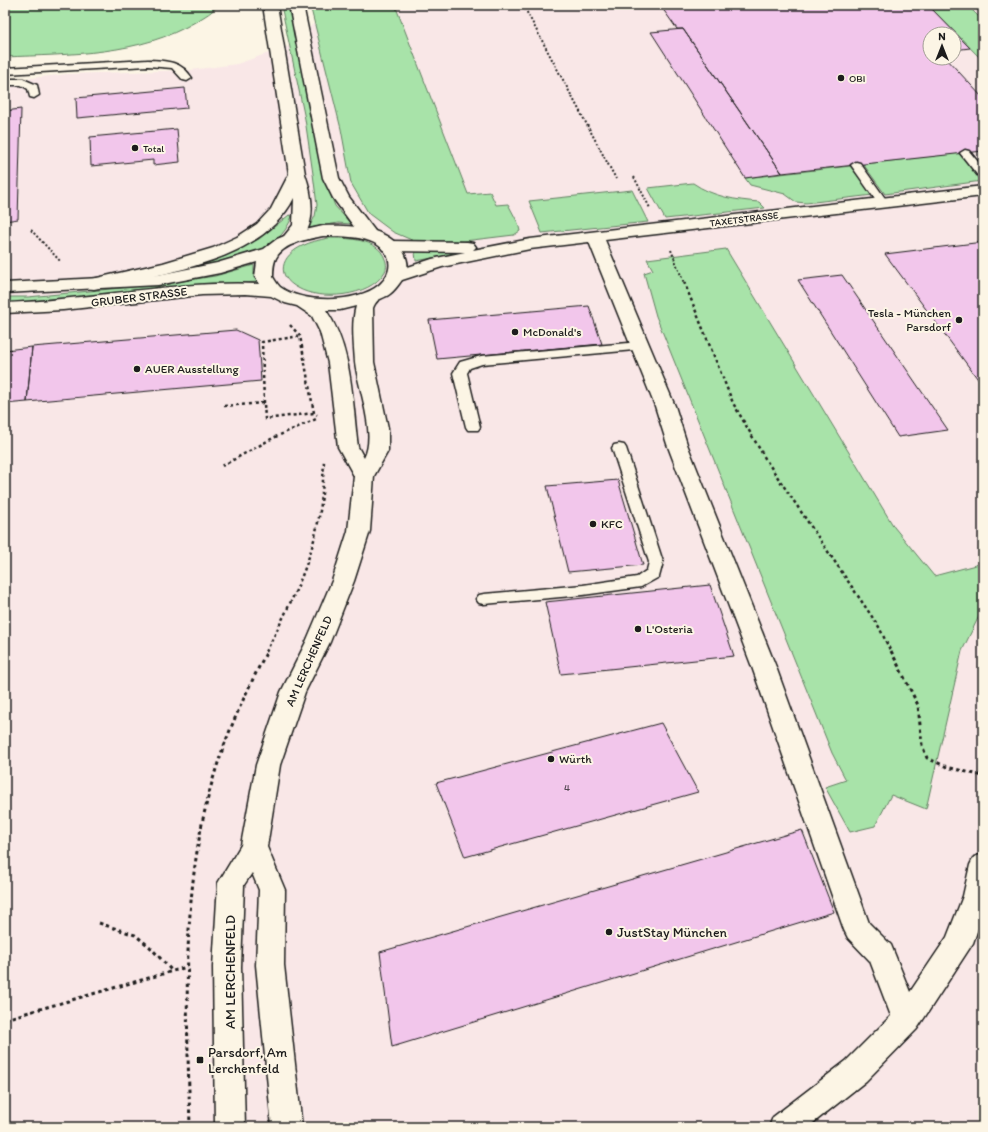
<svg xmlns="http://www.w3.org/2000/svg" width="988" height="1132" viewBox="0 0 988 1132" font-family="Itim,sans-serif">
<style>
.built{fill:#f9e7e7;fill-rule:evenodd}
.green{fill:#a8e3a9;stroke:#628062}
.building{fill:#f2c6eb;stroke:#1c1c1c}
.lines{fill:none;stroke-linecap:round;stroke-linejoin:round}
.lane-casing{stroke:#1c1c1c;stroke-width:3}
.street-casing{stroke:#1c1c1c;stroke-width:3}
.secondary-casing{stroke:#1c1c1c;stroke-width:3}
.highway-casing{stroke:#1c1c1c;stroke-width:3}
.path-far2{stroke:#1c1c1c;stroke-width:2;stroke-dasharray:2 2;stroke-linecap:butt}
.path-far1{stroke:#1c1c1c;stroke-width:2.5;stroke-dasharray:3 3;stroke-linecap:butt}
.path{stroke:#1c1c1c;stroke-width:3;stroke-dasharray:3.5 3.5;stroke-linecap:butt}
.lane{fill:#fcf5e5;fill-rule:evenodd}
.street{fill:#fcf5e5;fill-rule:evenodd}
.secondary{fill:#fcf5e5;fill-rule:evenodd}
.highway{fill:#fcf5e5;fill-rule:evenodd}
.poi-dot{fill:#1c1c1c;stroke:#fcf5e5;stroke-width:1.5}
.labels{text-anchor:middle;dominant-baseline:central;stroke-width:4;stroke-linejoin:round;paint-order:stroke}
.far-poi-label{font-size:10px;fill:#1c1c1c;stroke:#fcf5e5;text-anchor:start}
.far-street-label{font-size:10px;fill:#1c1c1c;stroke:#fcf5e5}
.number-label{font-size:10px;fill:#524650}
.street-label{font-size:12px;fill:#1c1c1c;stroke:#fcf5e5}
.poi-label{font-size:12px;fill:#1c1c1c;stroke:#fcf5e5;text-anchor:start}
.near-poi-label{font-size:14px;fill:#1c1c1c;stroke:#fcf5e5;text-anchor:start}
.near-street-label{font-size:14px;fill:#1c1c1c;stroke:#fcf5e5}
</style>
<rect width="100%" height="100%" fill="#fcf5e5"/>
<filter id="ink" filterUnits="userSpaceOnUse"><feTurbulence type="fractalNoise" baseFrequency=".025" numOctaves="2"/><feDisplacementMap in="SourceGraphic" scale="8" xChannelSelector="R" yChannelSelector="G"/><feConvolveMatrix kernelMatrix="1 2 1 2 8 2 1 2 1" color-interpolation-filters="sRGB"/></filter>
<g filter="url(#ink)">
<!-- built -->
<path class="built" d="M328,5H983V1127H5V81L68,74L191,70L237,64L289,46L321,17ZM930,34H954V58H930Z"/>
<!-- green -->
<path class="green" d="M5,5H218C213,12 205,16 197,21C139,56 70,54 5,57Z
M281,5H289L322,172L335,206L351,224L338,223L309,228L315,216L317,205L313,174L305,119Z
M310,5H395L468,194L490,192L496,205L508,204L518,223L520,231L514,235L464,241H414L393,232L369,214L351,183L341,129Z
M928,5H967L983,21V61Z
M959,153L982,181L885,194L863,164Z
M850,166L873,195L806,203L796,202L785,194L750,185L745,178Z
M693,183C713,197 736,200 759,202L765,208L665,219L648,188Z
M632,190L648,222L542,233L529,201Z
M289,215L292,216C280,255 228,261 194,269L191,267L230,253L259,239Z
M328,238C346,238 378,238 385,259C387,264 387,269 384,273C370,297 320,301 298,288C275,276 281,256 302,246C310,242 319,240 328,238Z
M726,249L894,527L934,576L983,563V608L962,651L926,809L891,795L875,826L850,832L825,787L846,780L832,753L656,316L644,273L653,270L647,259Z
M454,250L458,251L459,253L416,261L415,252Z
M254,265V275L257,282C173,287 89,301 5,303V297H28L162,284L215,276Z"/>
<!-- building -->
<path class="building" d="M660,5H928L970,48L954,50V34H930V58H946L983,98V151L782,173L683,29H677Z
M683,29L782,173L745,178L651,32Z
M185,88L187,108L77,118L76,98Z
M21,109L18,219L5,221V111Z
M177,129L180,162L153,165V160L91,166L90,137Z
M983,242V386L885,254Z
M842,275L948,430L898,437L798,280Z
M589,306L602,344L437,359L429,320Z
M236,330L258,340L261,381L27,402L32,347Z
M32,347L27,402L5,404V350Z
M618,480L643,565L568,572L547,486Z
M710,585L734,656L561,674L545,602Z
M661,723L698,792L465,857L436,783Z
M802,830L834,912L392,1047L380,952Z"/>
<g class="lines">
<defs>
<path id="lane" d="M148,60C167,61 181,61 192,78L187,81L183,80L172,68L148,66L5,74V68Z
M5,79H23L37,85L39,95L34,98L30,97L28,89L21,85H5Z
M965,150L969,151L983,168V178L979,177L960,153Z
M856,162L860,163L887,201L889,203L887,205H879L851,165Z
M640,342L645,343L646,346L645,349L482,364L470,368L467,373L480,427L478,430H468L466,427L453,373L460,362L481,356Z
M619,444L624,445L626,448L663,562L659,577L641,587L583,595L484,604L479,603L476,599L479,595L484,594L583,585L637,577L647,570L649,562L612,448L614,445Z"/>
<path id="street" d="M983,186V196L605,240L675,406L687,444L776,667L869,923L891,945L910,992L947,937L963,896L970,865L974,857L983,854V914L973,943L917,1029L866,1081L808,1127H769L773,1117L846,1061L891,1016L870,961L848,938L844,930L752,667L667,444L655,406L589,242L530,249L442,267L396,282L390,281L387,277L390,273L432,259L465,252L389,251L383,250L380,246L383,242L389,241L467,242L473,243L476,247L473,250L530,239Z"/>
<path id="secondary" d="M323,226C350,225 388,226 404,253C407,259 409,267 406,273C403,279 396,289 391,293C383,300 378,296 373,308L374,362L388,428V451L374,476L370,531L354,581L330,642L305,692L280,765L267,847L285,890L284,965L302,1127H272L256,965L259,890L252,873L244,885L241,967L245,1127H215L213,967L218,883L241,845L256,765L281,692L306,642L332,581L348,531L354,476L338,447L328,363L320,332L312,316L297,306L285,303L271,296L245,294L202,295L63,310L5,313V303C90,300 175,280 260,284L255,277L257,262L220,273L158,285L5,293V283L158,275L217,263L264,249L277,239L292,233ZM323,236C342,236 385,235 389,261C391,270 386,279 379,285C358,303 302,304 280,287C277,284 275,280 273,277C273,271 273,264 276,258C284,243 308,239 323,236ZM356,306C351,323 354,345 355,362C358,388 377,434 364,458L358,447C352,402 353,349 326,310H340Z"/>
<path id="highway" d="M263,5H277L305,174C312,194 317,222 301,239C295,245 291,245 284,244L281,240L293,225L294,198C261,264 159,273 94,289L88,288L85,284L88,280L163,263L213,248L237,237L257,224L271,209L289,174Z
M289,5H303L339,178L349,197L378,235L375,239L369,240L363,239L333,198L323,178Z"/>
</defs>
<!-- lane casing -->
<use href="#lane" class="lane-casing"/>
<!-- street casing -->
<use href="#street" class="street-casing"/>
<!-- secondary casing -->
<use href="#secondary" class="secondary-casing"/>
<!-- highway casing -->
<use href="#highway" class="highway-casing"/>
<!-- path-far2 -->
<path class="path-far2" d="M523,5L616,179
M634,177L650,208
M31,230L61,262
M671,250L684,283"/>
<!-- path-far1 -->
<path class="path-far1" d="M684,282L733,403L766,460L879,627L891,652
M290,325L300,336L314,413L317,415
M264,403L262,342L300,336
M224,406L264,403L265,419L314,413
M222,466L273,438L316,419
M266,652C286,612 308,571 317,527C322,505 323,482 324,460"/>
<!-- path -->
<path class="path" d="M891,651L918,705L922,745L927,758L947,767L983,776
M99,923L135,935L150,947L172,971
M5,1019L187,967
M190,1127C187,1011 180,892 213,779C226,734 246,692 267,651"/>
<!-- lane -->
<use href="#lane" class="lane"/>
<!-- street -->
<use href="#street" class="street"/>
<!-- secondary -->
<use href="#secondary" class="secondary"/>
<!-- highway -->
<use href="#highway" class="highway"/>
</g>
</g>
<!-- markers -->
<g class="poi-dot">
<circle cx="841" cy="78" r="4"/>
<circle cx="135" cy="148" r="4"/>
<circle cx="959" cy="320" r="4"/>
<circle cx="515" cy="332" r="4"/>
<circle cx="137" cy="369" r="4"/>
<circle cx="593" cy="524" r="4"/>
<circle cx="638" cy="629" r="4"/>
<circle cx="551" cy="759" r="4"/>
<circle cx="609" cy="932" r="4"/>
<rect x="196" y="1056" width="8" height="8" rx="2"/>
</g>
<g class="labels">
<!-- far-poi labels -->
<g class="far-poi-label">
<text x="849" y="78">OBI</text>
<text x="143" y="148">Total</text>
</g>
<!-- far-street labels -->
<g class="far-street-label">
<text transform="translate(744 219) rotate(-7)">TAXETSTRASSE</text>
</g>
<!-- number labels -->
<g class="number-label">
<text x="567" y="787">4</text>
</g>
<!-- street labels -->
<g class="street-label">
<text transform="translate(139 297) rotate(-7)">GRUBER STRASSE</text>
<text transform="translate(309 661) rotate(-66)">AM LERCHENFELD</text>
</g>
<!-- poi labels -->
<g class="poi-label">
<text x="951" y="313" text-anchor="end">Tesla - München<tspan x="951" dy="14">Parsdorf</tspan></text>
<text x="523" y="332">McDonald's</text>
<text x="145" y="369">AUER Ausstellung</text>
<text x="601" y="524">KFC</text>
<text x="646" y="629">L'Osteria</text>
<text x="559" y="759">Würth</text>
</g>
<!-- near-poi labels -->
<g class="near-poi-label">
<text x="617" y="932">JustStay München</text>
<text x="208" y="1052">Parsdorf, Am<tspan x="208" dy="16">Lerchenfeld</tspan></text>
</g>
<!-- near-street labels -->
<g class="near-street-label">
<text transform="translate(230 972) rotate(-90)">AM LERCHENFELD</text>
</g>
</g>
<!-- margin -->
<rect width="988" height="1132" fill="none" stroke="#fcf5e5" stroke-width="20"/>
<rect x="10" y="10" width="968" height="1112" fill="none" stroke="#1c1c1c" stroke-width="1.5" filter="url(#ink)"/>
<!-- north arrow -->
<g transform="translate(942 46)"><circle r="19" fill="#fcf5e5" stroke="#a29e95"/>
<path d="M0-3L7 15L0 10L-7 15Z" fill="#1c1c1c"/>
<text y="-6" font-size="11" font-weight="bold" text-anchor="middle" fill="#1c1c1c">N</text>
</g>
</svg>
